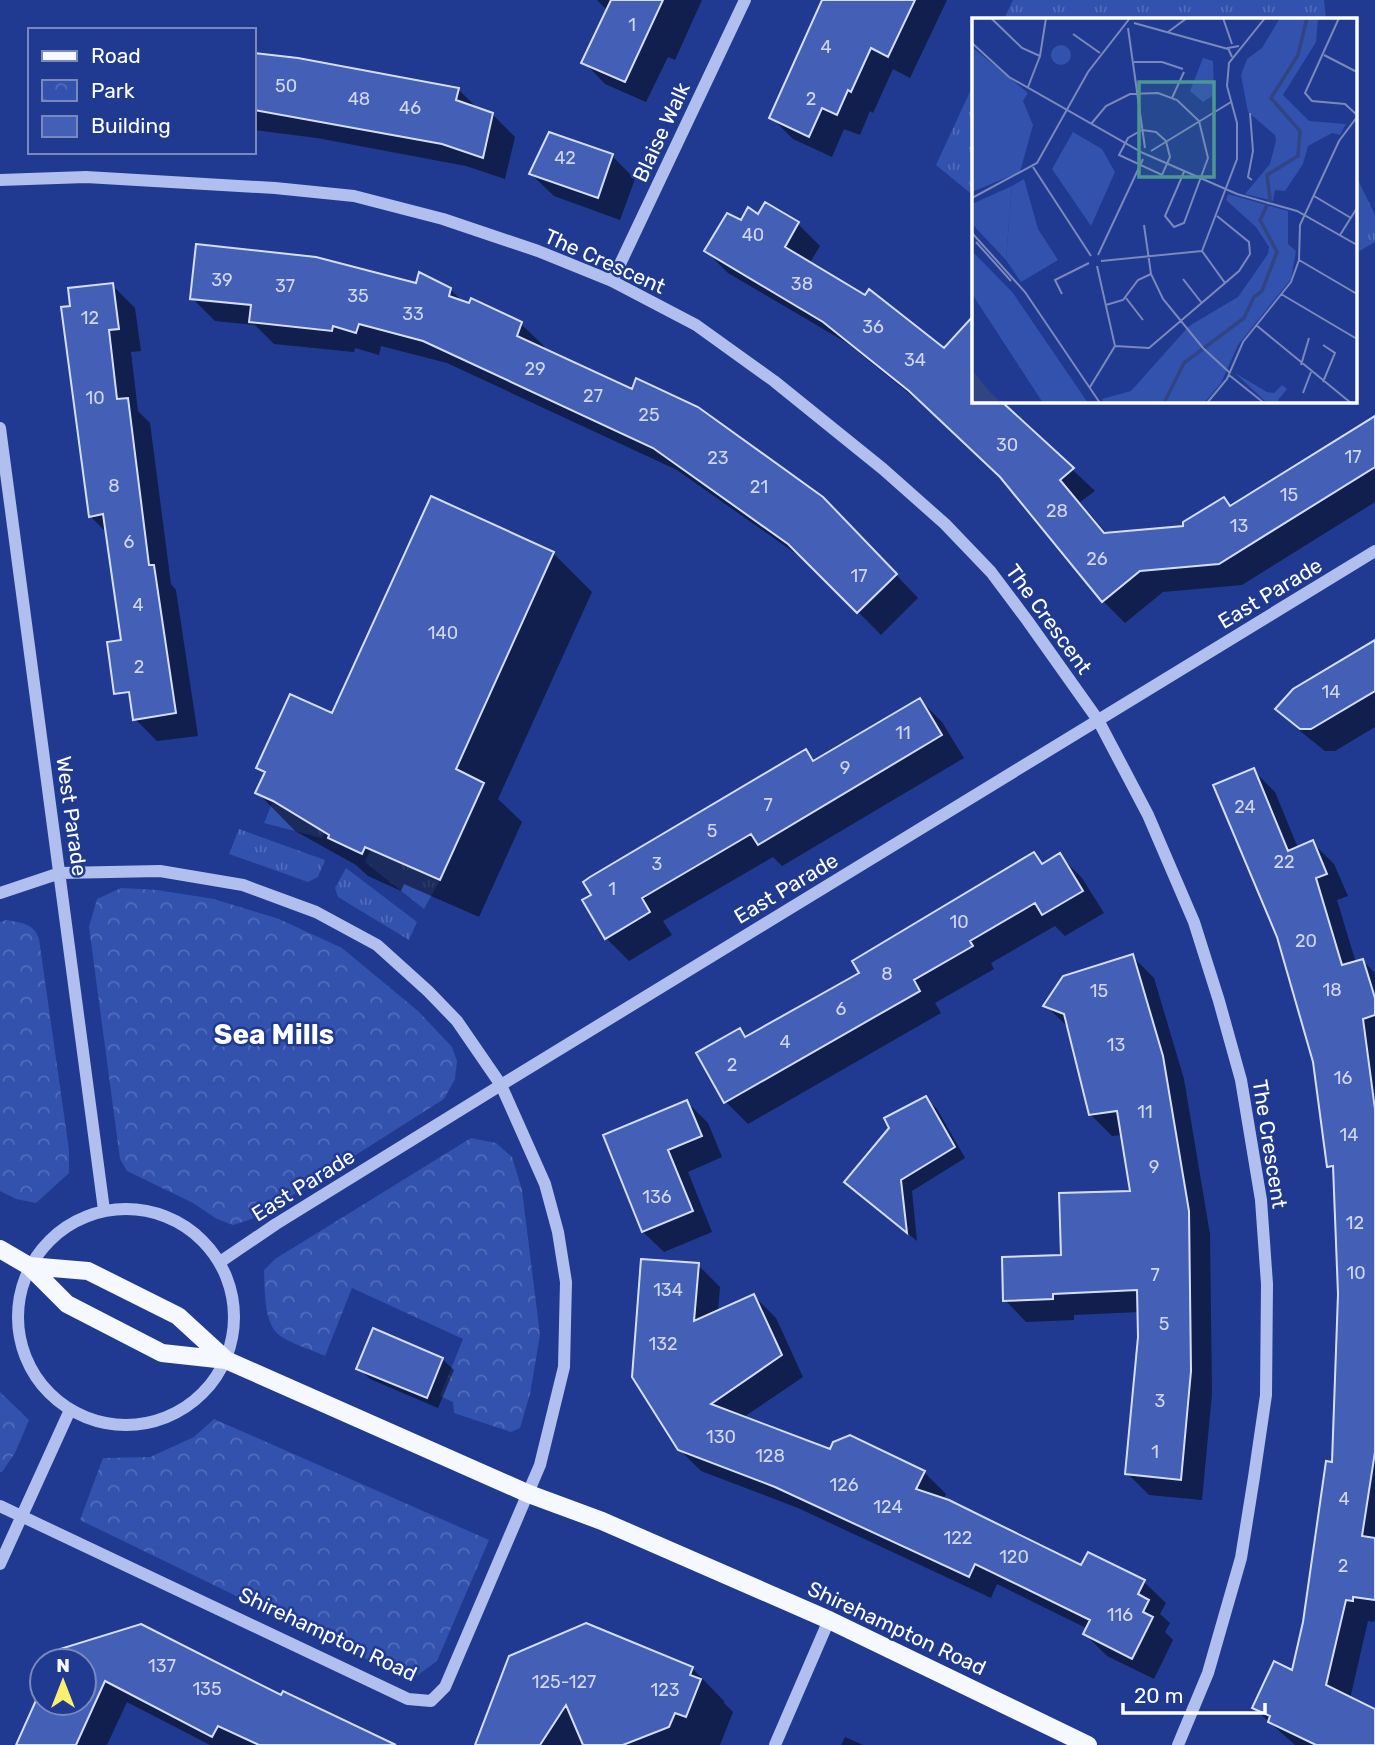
<svg xmlns="http://www.w3.org/2000/svg" width="1375" height="1745" viewBox="0 0 1375 1745" font-family="Rubik,sans-serif">
<style>
.grass{fill:url(#grass-tufts)}
.park{fill:url(#park-crowns)}
.shadow{fill:#0007}
.building{fill:#4460b6;stroke:#d5def9;stroke-width:2}
.lines{fill:none;stroke-linecap:round;stroke-linejoin:round}
.minor{stroke:#b0bfed;stroke-width:12}
.major{stroke:#f6f8ff;stroke-width:18}
.labels{text-anchor:middle;dominant-baseline:central;stroke-width:5;stroke-linejoin:round;paint-order:stroke}
.number-label{font-size:18px;fill:#d0d7ed}
.street-label{font-size:21px;fill:#fff;stroke:#1f3a90}
.district-label{font-size:28px;font-weight:bold;fill:#fff;stroke:#1f3a90}
.inset-river{fill:none;stroke:#314484;stroke-width:3.5}
.inset-road{fill:none;stroke:#7989bc;stroke-width:2}
.view{fill:#4b9892;fill-opacity:0.15;stroke:#4b9892;stroke-width:3.5}
.inset-edge{fill:none;stroke:#fff;stroke-width:3.5}
</style>
<defs>
<pattern id="grass-tufts" width="24" height="20" patternUnits="userSpaceOnUse" patternTransform="scale(1.75)"><rect width="24" height="20" fill="#3352ae"/><path d="M3 7l-1-3M5 7V3M7 7l1-3M15 17l-1-3M17 17v-4M19 17l1-3" fill="none" stroke="#526cba"/></pattern>
<pattern id="park-crowns" width="20" height="18" patternUnits="userSpaceOnUse" patternTransform="scale(1.75)"><rect width="20" height="18" fill="#3352ae"/><path d="M2 6a3 3 0 1 1 6 0M12 15a3 3 0 1 1 6 0" fill="none" stroke="#526cba"/></pattern>
</defs>
<rect width="100%" height="100%" fill="#1f3a90"/>
<!-- grass -->
<path class="grass" d="M1013,0H1324L1326,19H1004Z
M974,83V196L936,165Z
M1356,176L1375,215V242L1356,253Z
M273,801L330,817L322,838L264,823Z
M239,829L325,860L318,877L308,882L229,854Z
M375,840L424,863L421,872L440,880L424,909L365,862Z
M346,868L417,922L409,940L338,897L335,888Z"/>
<!-- park -->
<path class="park" d="M121,888L157,890L214,899L279,919L342,948L418,1011L452,1047L457,1061L455,1079L444,1099L269,1210L249,1220L233,1225L217,1219L193,1203L127,1171L120,1159L89,927L97,899Z
M6,920C21,923 34,923 39,939L69,1150V1173L36,1203L16,1199L0,1191V922Z
M471,1138L496,1143L512,1157L522,1190L540,1335L530,1394L520,1428L511,1432L454,1413L453,1402L440,1396L463,1339L352,1288L325,1356C310,1349 291,1344 279,1335C263,1322 265,1288 264,1270L275,1259Z
M0,1392L29,1420L15,1453L2,1472H0Z
M214,1419L489,1540L437,1661L418,1675L401,1676L80,1520L103,1458L150,1457L194,1437Z"/>
<!-- shadow -->
<path class="shadow" d="M597,0H702L675,60L668,57L646,102L605,84L584,62L608,11Z
M826,0H947L910,78L893,69L873,113L870,111L860,135L844,129L832,157L793,139L771,117Z
M254,52L257,55L459,90L478,109L492,114L515,137L505,179L466,166L317,138L254,130Z
M612,156L635,179L620,220L554,196L531,174Z
M766,204L798,224L820,246L809,264L944,351L974,318V401H1000L1095,491L1080,502L1107,534L1185,527L1224,499L1232,507L1375,419V502L1242,585L1163,592L1125,623L1103,601L1005,481L933,413L847,343L728,273L706,251L741,222L759,216Z
M112,285L135,308L141,351L131,352L138,411L150,423L171,584L176,590L198,736L157,741L135,719L131,698L114,681L123,642L107,533L90,516L72,307Z
M417,285L450,289L464,303L470,305L472,300L521,324L544,346L543,350L846,522L918,598L881,635L812,565L677,470L447,363L381,346L379,355L355,348L354,352L274,344L255,325L215,321L192,298Z
M432,498L553,553L592,592L498,799L522,822L479,917L404,884L401,891L368,876L356,865L295,831L257,792L265,774L258,767L333,716Z
M1375,642V727L1335,751H1325L1300,731L1277,709Z
M920,700L942,722L964,758L782,866L773,857L663,921L672,935L629,961L606,938L593,896L806,751L816,761Z
M1253,770L1275,792L1298,848L1312,842L1334,864L1348,896L1337,900L1356,963L1363,961L1375,973V1618L1374,1622L1368,1621L1350,1699L1375,1717V1745H1295L1254,1708L1293,1672L1305,1623L1334,1464L1340,1294L1335,1172L1329,1166L1315,1061Z
M1034,854L1045,865L1060,856L1082,878L1104,913L1065,936L1055,926L991,963L994,969L935,1003L941,1013L748,1124L726,1102L698,1054L740,1030L748,1038L861,973Z
M1132,956L1154,978L1184,1079L1210,1234L1212,1394L1202,1500L1149,1495L1127,1473L1139,1337V1312L1074,1315V1320L1026,1322L1005,1300L1063,1257L1132,1193L1123,1135L1112,1136L1090,1114L1069,1028L1045,1005Z
M925,1098L937,1109L965,1158L912,1191L917,1241L846,1182Z
M687,1102L708,1123L722,1157L688,1172L712,1232L664,1252L643,1232L605,1136Z
M698,1265L720,1287L718,1312L754,1296L776,1318L803,1377L744,1417L831,1452L924,1472L946,1494L943,1500L1082,1568L1089,1554L1144,1582L1166,1603L1160,1614L1170,1623L1165,1632L1173,1640L1154,1679L1107,1656L1085,1634L1088,1629L997,1584L991,1598L798,1508L701,1471L679,1449Z
M442,1359L454,1370L438,1408L370,1379L359,1368Z
M140,1626L282,1697L390,1745H210L127,1702L107,1745H18L42,1693V1703H84V1661H47L44,1658Z
M510,1658L692,1668L724,1701V1703L733,1712L720,1745H477Z
M845,1737L863,1745H841Z"/>
<!-- building -->
<path class="building" d="M611,0H663L625,82L581,63Z
M822,0H915L888,57L871,48L851,92L848,90L837,115L822,108L809,137L769,118Z
M254,53L298,58L459,88L456,100L493,113L483,158L442,144L254,110Z
M549,132L613,154L598,198L529,174Z
M765,202L799,222L785,247L865,295L869,289L944,348L974,315V401H1001L1074,468L1060,480L1104,533L1183,526V522L1224,497L1230,506L1375,416V467L1219,564L1140,571L1102,602L1000,477L909,391L823,322L704,251L727,213L741,220L748,207L758,214Z
M196,244L316,257L416,283L419,272L451,288L449,296L469,303L471,298L522,322L517,336L632,389L636,378L698,407L823,497L897,574L857,613L788,544L653,448L423,341L359,324L356,333L333,326L332,331L249,322L251,305L190,299Z
M113,283L119,329L109,330L117,399L128,398L149,565H154L176,713L133,720L129,692L114,694L107,642L121,640L103,514L89,517L61,307L70,306L68,288Z
M431,496L554,552L456,769L484,783L440,880L365,847L362,854L328,838L329,835L273,801L255,793L265,772L256,768L290,694L332,713Z
M1375,640V691L1311,729H1300L1275,709L1293,689Z
M920,698L942,735L758,845L751,834L642,898L650,912L605,939L582,900L591,895L583,882L590,877L806,749L813,761Z
M1254,768L1288,851L1313,840L1327,874L1316,878L1342,965L1363,959L1375,998V1015L1363,1019L1375,1109V1452L1362,1536L1375,1538V1600L1353,1597V1601L1346,1600L1326,1685L1375,1709V1745H1316L1268,1722L1270,1716L1252,1708L1274,1661L1292,1670L1303,1622L1326,1461L1332,1462L1338,1294L1333,1166L1327,1167L1313,1062L1277,937L1213,785Z
M1034,852L1042,864L1060,853L1083,891L1042,915L1035,903L970,941L973,946L914,980L920,991L724,1103L696,1053L740,1028L745,1037L859,973L852,961Z
M1133,954L1163,1056L1189,1211L1191,1371L1181,1480L1125,1474L1138,1337L1137,1290L1053,1294V1299L1003,1301L1002,1257L1061,1255L1059,1193L1130,1191L1117,1111L1089,1115L1064,1014L1043,1006L1063,976Z
M926,1096L955,1147L901,1180L907,1233L844,1182L889,1128L884,1118Z
M687,1100L702,1136L668,1150L693,1211L642,1232L603,1135Z
M641,1259L699,1263L694,1321L754,1294L782,1355L711,1404L830,1449L833,1442L850,1435L925,1471L916,1489L949,1500L1081,1565L1088,1552L1145,1580L1138,1594L1149,1600L1143,1612L1153,1617L1132,1659L1083,1634L1090,1620L975,1564L969,1577L775,1487L678,1450L632,1377Z
M373,1328L443,1358L427,1398L356,1369Z
M586,1623L693,1667L690,1675L701,1679L686,1717L675,1713L669,1727L623,1745H583L566,1705L540,1745H475L509,1656Z
M141,1624L281,1695L283,1691L396,1745H259L218,1726L212,1737L105,1681L76,1745H16L42,1687V1703H84V1661H54L60,1649Z"/>
<g class="lines">
<!-- minor -->
<path class="minor" d="M0,180L86,177L275,188L354,196L443,219L538,251L612,281L696,325L774,381L883,469L945,524L991,572L1027,620L1098,720L1148,815L1194,922L1219,1001L1241,1080L1261,1200L1267,1284L1266,1395L1254,1477L1241,1558L1208,1673L1178,1745
M612,281L745,0
M0,428L104,1210
M0,893L60,873L160,871L243,885L316,912L377,945L428,991L457,1021L501,1085L545,1184L558,1232L566,1282L564,1367L540,1465L445,1687L431,1701L408,1699L0,1506
M18 1317a108 108 0 1 1 216 0a108 108 0 1 1-216 0Z
M220,1262L276,1224L501,1085L1375,551
M0,1564L70,1410
M775,1745L829,1620"/>
<!-- major -->
<path class="major" d="M0,1249L29,1266L67,1304L162,1353L226,1360L529,1494L602,1521L829,1620L1088,1745
M29,1266L88,1271L178,1316L226,1360"/>
</g>
<g class="labels">
<!-- number labels -->
<g class="number-label">
<text x="632" y="25">1</text>
<text x="826" y="47">4</text>
<text x="286" y="86">50</text>
<text x="359" y="99">48</text>
<text x="811" y="99">2</text>
<text x="410" y="108">46</text>
<text x="565" y="158">42</text>
<text x="753" y="235">40</text>
<text x="222" y="280">39</text>
<text x="802" y="284">38</text>
<text x="285" y="286">37</text>
<text x="358" y="296">35</text>
<text x="413" y="314">33</text>
<text x="90" y="318">12</text>
<text x="873" y="327">36</text>
<text x="915" y="360">34</text>
<text x="535" y="369">29</text>
<text x="593" y="396">27</text>
<text x="95" y="398">10</text>
<text x="649" y="415">25</text>
<text x="1007" y="445">30</text>
<text x="1353" y="457">17</text>
<text x="718" y="458">23</text>
<text x="114" y="486">8</text>
<text x="759" y="487">21</text>
<text x="1289" y="495">15</text>
<text x="1057" y="511">28</text>
<text x="1239" y="526">13</text>
<text x="129" y="542">6</text>
<text x="1097" y="559">26</text>
<text x="859" y="576">17</text>
<text x="138" y="605">4</text>
<text x="443" y="633">140</text>
<text x="139" y="667">2</text>
<text x="1331" y="692">14</text>
<text x="903" y="733">11</text>
<text x="845" y="768">9</text>
<text x="768" y="805">7</text>
<text x="1245" y="807">24</text>
<text x="712" y="831">5</text>
<text x="1284" y="862">22</text>
<text x="657" y="864">3</text>
<text x="612" y="889">1</text>
<text x="959" y="922">10</text>
<text x="1306" y="941">20</text>
<text x="887" y="974">8</text>
<text x="1332" y="990">18</text>
<text x="1099" y="991">15</text>
<text x="841" y="1009">6</text>
<text x="785" y="1042">4</text>
<text x="1116" y="1045">13</text>
<text x="732" y="1065">2</text>
<text x="1343" y="1078">16</text>
<text x="1145" y="1112">11</text>
<text x="1349" y="1135">14</text>
<text x="1154" y="1167">9</text>
<text x="657" y="1197">136</text>
<text x="1355" y="1223">12</text>
<text x="1356" y="1273">10</text>
<text x="1155" y="1275">7</text>
<text x="668" y="1290">134</text>
<text x="1164" y="1324">5</text>
<text x="663" y="1344">132</text>
<text x="1160" y="1401">3</text>
<text x="721" y="1437">130</text>
<text x="1155" y="1452">1</text>
<text x="770" y="1456">128</text>
<text x="844" y="1485">126</text>
<text x="1344" y="1499">4</text>
<text x="888" y="1507">124</text>
<text x="958" y="1538">122</text>
<text x="1014" y="1557">120</text>
<text x="1343" y="1566">2</text>
<text x="1120" y="1615">116</text>
<text x="162" y="1666">137</text>
<text x="564" y="1682">125-127</text>
<text x="207" y="1689">135</text>
<text x="665" y="1690">123</text>
</g>
<!-- street labels -->
<g class="street-label">
<text transform="translate(661 132) rotate(-65)">Blaise Walk</text>
<text transform="translate(605 261) rotate(24)">The Crescent</text>
<text transform="translate(1270 593) rotate(-31)">East Parade</text>
<text transform="translate(1049 619) rotate(54)">The Crescent</text>
<text transform="translate(72 816) rotate(82)">West Parade</text>
<text transform="translate(786 888) rotate(-31)">East Parade</text>
<text transform="translate(1270 1144) rotate(81)">The Crescent</text>
<text transform="translate(303 1185) rotate(-32)">East Parade</text>
<text transform="translate(897 1628) rotate(25)">Shirehampton Road</text>
<text transform="translate(328 1634) rotate(25)">Shirehampton Road</text>
</g>
<!-- district labels -->
<g class="district-label">
<text x="274" y="1034">Sea Mills</text>
</g>
</g>
<!-- overview -->
<g transform="translate(972 18)">
<rect width="385" height="385" fill="#1f3a90"/>
<path d="M79 37a10 10 0 1 1 20 0a10 10 0 1 1-20 0ZM0,29L56,75L51,83L61,107L48,154L0,174ZM231,40L241,43L242,77L231,84L218,73ZM40,168L34,242L0,206V186Z" fill="#3352ae"/>
<path d="M52,161L66,211L86,242L49,264L34,242L40,168ZM263,355L295,374L302,375L310,367L315,371L306,382L308,385H295Z" fill="#3352ae"/>
<path d="M308,0H346L344,24L311,77L337,103L374,106L368,117L360,115L336,128L331,146L313,173L303,172L301,183L273,176L298,146L304,123L303,117L276,94L269,57L275,41L290,30ZM101,114L130,131L143,154L119,208L80,151ZM256,176L316,193V226L324,233L319,261L266,327L249,365L232,385H132L130,381L159,373L217,308L266,279L296,236L297,229L284,209L254,182Z" fill="#3352ae"/>
<path d="M0,233L41,275L116,385H71L0,276Z" fill="#3352ae"/>
<path d="M0,352L19,375L29,385H0Z" fill="#314484"/>
<path class="inset-river" d="M192,385L212,345L272,300L282,279L290,273L305,234L288,202L298,181L295,157L326,138L328,113L299,80L326,37L335,0"/>
<path class="inset-road" d="M19,0L50,30L68,38M251,0L260,26M367,0L333,75L340,83L373,86L385,97M162,5L256,31M156,10L173,130M196,14L215,0M101,16L128,35M0,25L37,59L171,135L265,176L325,193L385,227M352,37L385,54M260,39L256,30L267,28M162,44H190L211,51M56,69L68,38L74,0M200,80L212,54M278,95L281,133L276,159L280,162M119,106L134,88L158,76L186,75L205,82L227,103L236,140L212,205L202,209L193,198L212,154M170,112L184,114L194,123L198,139L190,157L147,137L156,120ZM179,133L259,84M61,149L119,238M342,178L379,200M0,180L65,145L116,54L158,0M172,207L179,256L191,281L231,330L258,355M0,215L53,274L128,385M368,217L385,190M4,224L39,263M230,233L265,141V105L255,68L257,45L293,0M230,233L253,265M126,237L171,141M327,242L385,276M129,243L230,233M211,261L229,284M90,276L83,262L117,245M309,276L385,321M154,280L171,302M134,287L151,282L166,262L179,256M284,307L379,385M351,327L363,335L351,364M143,328L177,330L267,253L278,236L277,224L245,198M329,347L337,320M257,357L292,385M118,369L143,328L125,248M331,375L339,354M235,385L255,361L271,324L319,264L327,242L328,207L367,123L385,99"/>
<path class="view" d="M167,64H242V159H167Z"/>
<rect width="385" height="385" class="inset-edge"/>
</g>
<!-- legend -->
<rect x="28" y="28" width="228" height="126" fill="#1f3a90" stroke="#7989bc" stroke-width="2"/>
<rect x="42" y="51" width="35" height="10" fill="#f6f8ff" stroke="#7989bc" stroke-width="2"/>
<text x="91" y="63" font-size="21" fill="#ffffff">Road</text>
<rect x="42" y="80" width="35" height="21" fill="url(#park-crowns)" stroke="#7989bc" stroke-width="2"/>
<text x="91" y="98" font-size="21" fill="#ffffff">Park</text>
<rect x="42" y="116" width="35" height="21" fill="#4460b6" stroke="#7989bc" stroke-width="2"/>
<text x="91" y="133" font-size="21" fill="#ffffff">Building</text>
<!-- north arrow -->
<g transform="translate(63 1682)"><circle r="33" fill="#1f3a90" stroke="#7989bc" stroke-width="2"/>
<path d="M0-5L12 26L0 18L-12 26Z" fill="#fbef70"/>
<text y="-10" font-size="19" font-weight="bold" text-anchor="middle" fill="#ffffff">N</text>
</g>
<!-- scale -->
<path d="M1123 1703v10h142v-10" fill="none" stroke="#ffffff" stroke-width="3.5"/>
<text x="1134" y="1703" font-size="21" fill="#ffffff" stroke="#1f3a90" stroke-width="5" paint-order="stroke">20 m</text>
</svg>
